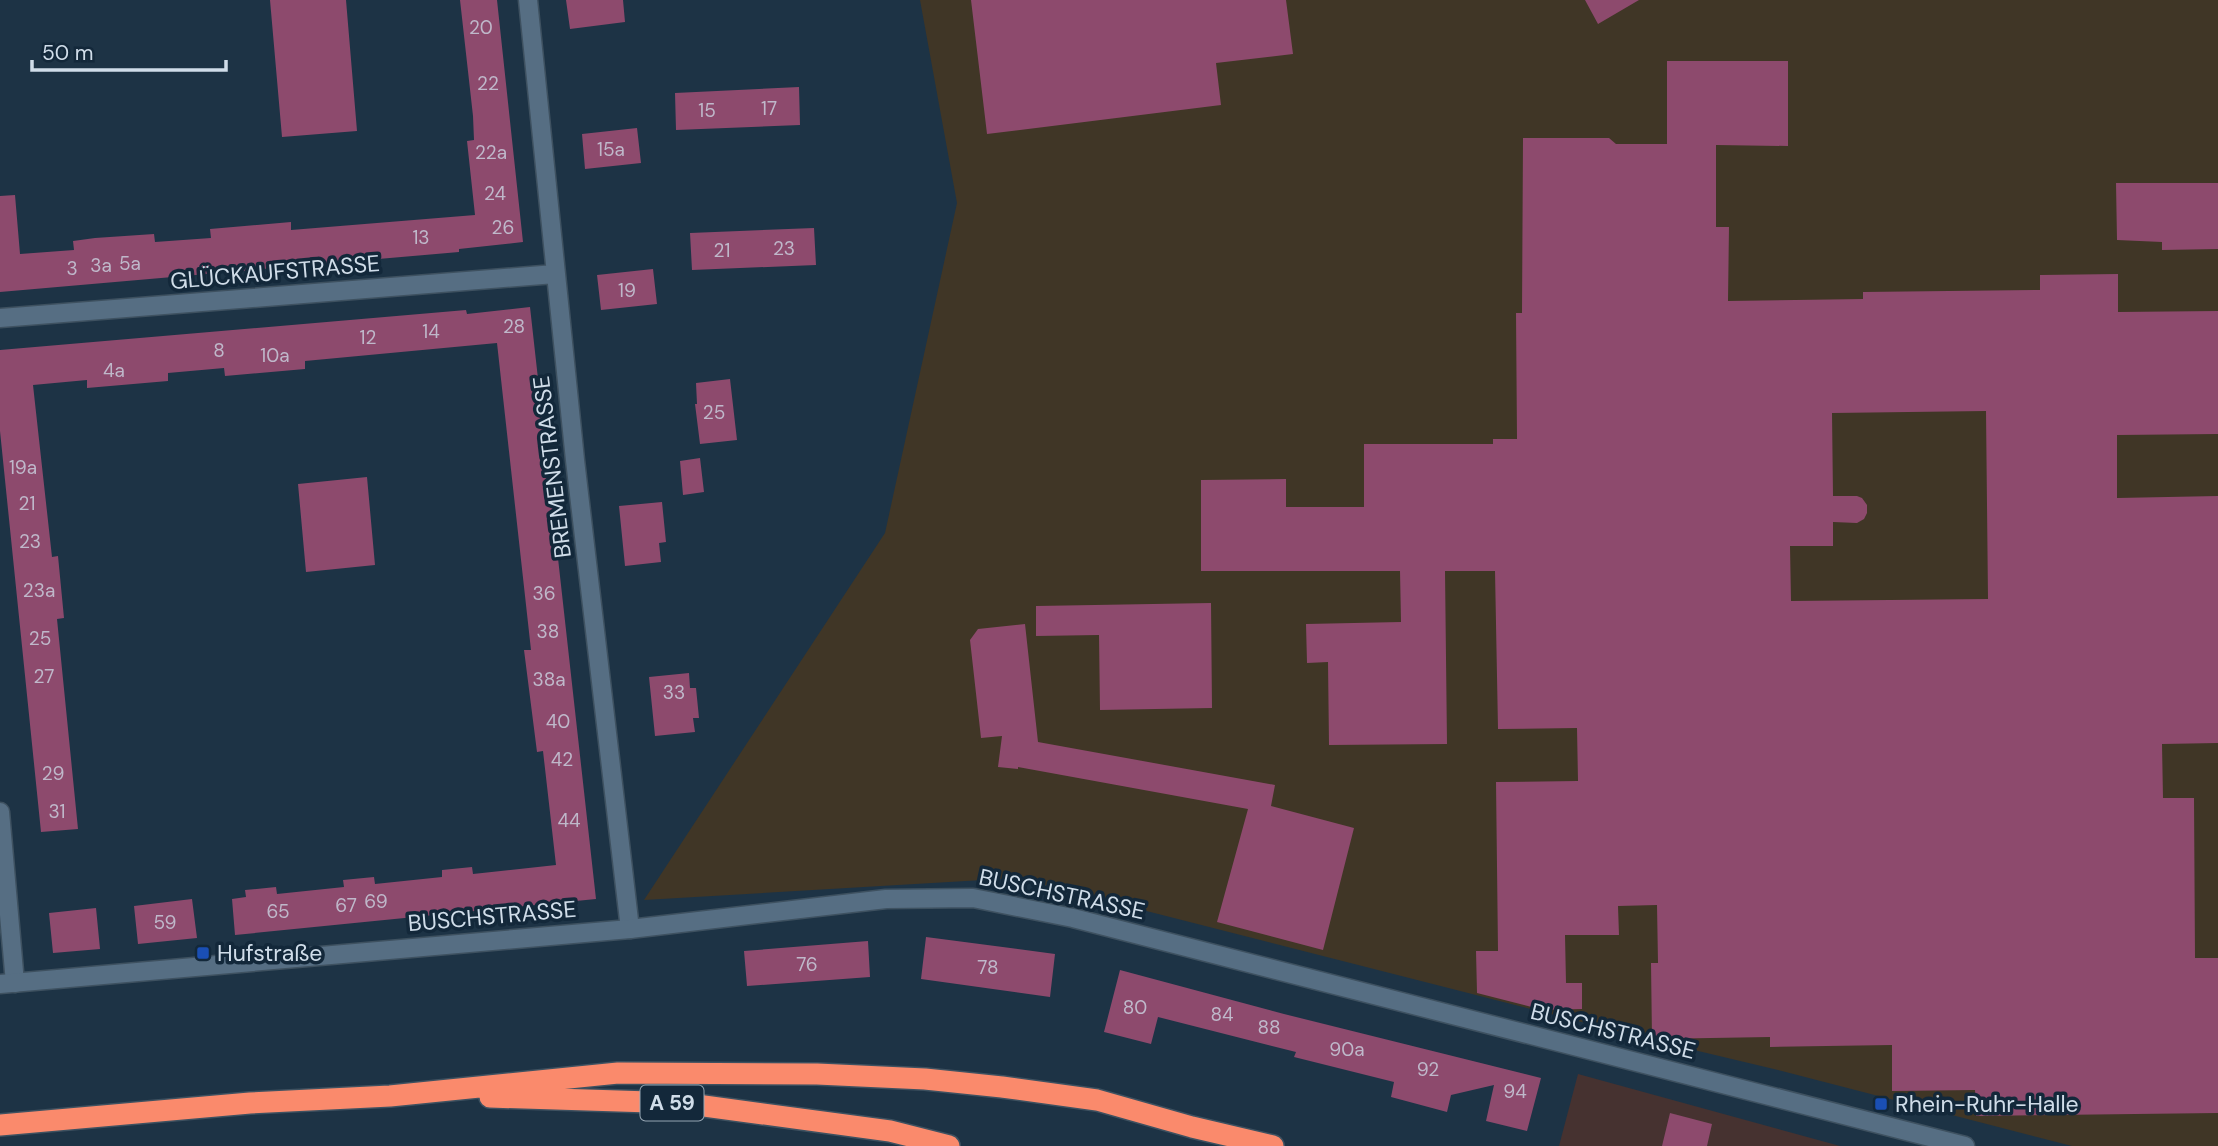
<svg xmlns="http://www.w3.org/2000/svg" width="2218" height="1146" viewBox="0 0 2218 1146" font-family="'DM Sans',sans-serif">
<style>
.commercial{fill:#463230}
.industrial{fill:#403626}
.building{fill:#8d4a6d;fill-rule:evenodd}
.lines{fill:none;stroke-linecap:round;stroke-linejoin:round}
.minor-casing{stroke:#3e5160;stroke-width:21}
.tertiary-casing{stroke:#3e5160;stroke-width:21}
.motorway-casing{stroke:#3e5160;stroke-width:24}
.minor{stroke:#566e83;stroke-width:18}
.tertiary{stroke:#566e83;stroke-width:18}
.motorway{stroke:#fa8a6c;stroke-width:21}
.transit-dot{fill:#1a4fb4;stroke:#13283a;stroke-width:2.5}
.labels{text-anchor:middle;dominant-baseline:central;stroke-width:7;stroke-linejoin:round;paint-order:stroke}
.number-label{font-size:19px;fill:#bfb8ca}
.shield{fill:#13283a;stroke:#97a7b4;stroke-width:2}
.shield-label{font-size:21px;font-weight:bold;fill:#d0dde9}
.street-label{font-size:23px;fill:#d0dde9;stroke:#13283a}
.poi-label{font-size:23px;fill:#d0dde9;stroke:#13283a;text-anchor:start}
</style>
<rect width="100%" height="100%" fill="#1d3345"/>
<!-- commercial -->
<path class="commercial" d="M1578,1074L1840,1146H1559Z"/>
<!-- industrial -->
<path class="industrial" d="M920,0H2218V1146H2072L1778,1070L1652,1040L1017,878L644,900L885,533L957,203Z"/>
<!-- building -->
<path class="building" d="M270,0H346L357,131L282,137Z
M460,0H497L523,242L459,249V252L0,292V196L15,195L20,254L74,250L73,241L95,238L154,234L155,242L211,238L210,229L291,222V230L475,215L467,141L474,140L473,116Z
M566,0H623L625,22L570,29Z
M971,0H1286L1293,54L1216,63L1221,105L987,134Z
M1585,0H1639L1598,24Z
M1667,61H1788V146L1716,145V227H1729L1728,301L1863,299V292L2040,290V275L2118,274V312L2218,311V434L2117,435V498L2218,496V743L2162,744L2163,798H2194L2195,958H2218V1113L1976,1116L1975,1090L1892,1091V1045L1770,1047V1037L1652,1039L1651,963H1658L1657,905L1618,906L1619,935H1565L1566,983H1582V1009L1543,1010L1477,993L1476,951H1498L1496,782L1578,781L1577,728L1498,729L1495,571H1445L1447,744L1329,745L1328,662L1307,663L1306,624L1401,622L1400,571H1201V480L1286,479V507H1364V444H1493V439H1517L1516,313H1522L1523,138H1609L1616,144H1667ZM1986,411L1988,599L1791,601L1790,546H1833V522L1857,523L1864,519L1867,513V505L1862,498L1857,496H1833L1832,413Z
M799,87L800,125L676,130L675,93Z
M637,128L641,163L585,169L582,134Z
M2116,183H2218V249L2162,250V242L2117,240Z
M814,228L816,265L692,270L690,233Z
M653,269L657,304L601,310L597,275Z
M530,307L596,899L235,935L232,899L246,897L245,890L276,887L277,894L344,887L343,880L374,877L375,884L442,877V870L472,867L473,874L556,865L543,751L537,752L524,650H531L497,343L305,361V369L225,376L224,368L168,373V381L87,388V380L33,385L52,557L58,556L64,618L57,619L78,829L41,832L0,431V350L466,310L467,314Z
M730,379L737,440L700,444L695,404H697L696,383Z
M700,458L704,492L683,495L680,461Z
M367,477L375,565L306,572L298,484Z
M662,502L666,542L659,543L661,562L625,566L619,506Z
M1211,603L1212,708L1100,710L1099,635L1036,636V606Z
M1025,624L1038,742L1275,785L1271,806L1354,828L1323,950L1217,922L1248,809L1018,767V769L998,767L1002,736L981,738L970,640L978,629Z
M689,673L690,688H696L699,718H693L695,732L655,736L649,677Z
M192,899L197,938L138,944L134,906Z
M96,908L100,949L53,953L49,913Z
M926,937L1055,954L1050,997L921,979Z
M868,941L870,977L747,986L744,951Z
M1120,970L1284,1014L1541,1078L1527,1131L1486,1121L1494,1085L1451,1095L1447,1112L1391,1097L1394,1082L1294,1057L1296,1052L1158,1017L1151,1044L1104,1032Z
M1670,1113L1712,1124L1707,1146H1662Z"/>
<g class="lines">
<defs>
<path id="minor" d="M528,0L575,460L630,929
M0,318L555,274
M0,812L15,983"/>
<path id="tertiary" d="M0,984L630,929L886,899L973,898L1073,918L1965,1146"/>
<path id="motorway" d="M490,1097L682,1103L890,1131L949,1146
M0,1125L250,1103L390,1096L618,1073L817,1074L925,1079L1002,1087L1097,1100L1192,1127L1273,1146"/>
</defs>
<!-- minor casing -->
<use href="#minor" class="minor-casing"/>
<!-- tertiary casing -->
<use href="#tertiary" class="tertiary-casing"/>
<!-- motorway casing -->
<use href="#motorway" class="motorway-casing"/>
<!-- minor -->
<use href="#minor" class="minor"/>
<!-- tertiary -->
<use href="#tertiary" class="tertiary"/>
<!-- motorway -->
<use href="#motorway" class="motorway"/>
</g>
<!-- markers -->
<g class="transit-dot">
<rect x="196" y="946" width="14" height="14" rx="3.5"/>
<rect x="1874" y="1097" width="14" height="14" rx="3.5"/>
</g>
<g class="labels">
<!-- number labels -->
<g class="number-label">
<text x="481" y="27">20</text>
<text x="488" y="83">22</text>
<text x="769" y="108">17</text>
<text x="707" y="110">15</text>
<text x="611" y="149">15a</text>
<text x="491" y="152">22a</text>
<text x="495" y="193">24</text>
<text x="503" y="227">26</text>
<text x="421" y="237">13</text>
<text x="784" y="248">23</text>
<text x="722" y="250">21</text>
<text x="130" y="263">5a</text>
<text x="101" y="265">3a</text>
<text x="72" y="268">3</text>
<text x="627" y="290">19</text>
<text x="514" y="326">28</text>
<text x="431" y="331">14</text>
<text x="368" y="337">12</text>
<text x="219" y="350">8</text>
<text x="275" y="355">10a</text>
<text x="114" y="370">4a</text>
<text x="714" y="412">25</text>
<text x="23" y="467">19a</text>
<text x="27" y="503">21</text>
<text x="30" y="541">23</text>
<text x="39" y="590">23a</text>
<text x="544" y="593">36</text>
<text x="548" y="631">38</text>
<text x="40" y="638">25</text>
<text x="44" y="676">27</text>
<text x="549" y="679">38a</text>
<text x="674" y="692">33</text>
<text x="558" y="721">40</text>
<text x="562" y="759">42</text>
<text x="53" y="773">29</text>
<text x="57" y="811">31</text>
<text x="569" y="820">44</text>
<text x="376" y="901">69</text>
<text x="346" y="905">67</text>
<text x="278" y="911">65</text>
<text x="165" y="922">59</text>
<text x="807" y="964">76</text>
<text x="988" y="967">78</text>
<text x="1135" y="1007">80</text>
<text x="1222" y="1014">84</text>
<text x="1269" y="1027">88</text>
<text x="1347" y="1049">90a</text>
<text x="1428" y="1069">92</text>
<text x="1515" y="1091">94</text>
</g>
<!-- shield labels -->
<rect class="shield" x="640.5" y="1085.5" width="63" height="35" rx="5"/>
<g class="shield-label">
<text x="672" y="1103">A 59</text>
</g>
<!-- street labels -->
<g class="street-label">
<text transform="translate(275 272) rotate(-5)">GLÜCKAUFSTRASSE</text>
<text transform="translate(552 467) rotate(-97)">BREMENSTRASSE</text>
<text transform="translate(1062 894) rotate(12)">BUSCHSTRASSE</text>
<text transform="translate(492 916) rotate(-5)">BUSCHSTRASSE</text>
<text transform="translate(1613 1031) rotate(14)">BUSCHSTRASSE</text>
</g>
<!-- poi labels -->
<g class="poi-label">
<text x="217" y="953">Hufstraße</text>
<text x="1895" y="1104">Rhein-Ruhr-Halle</text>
</g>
</g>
<!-- scale -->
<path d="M32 60v10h194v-10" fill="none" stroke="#d0dde9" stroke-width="3.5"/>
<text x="42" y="60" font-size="21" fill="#d0dde9" stroke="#13283a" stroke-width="5" paint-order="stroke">50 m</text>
</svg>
